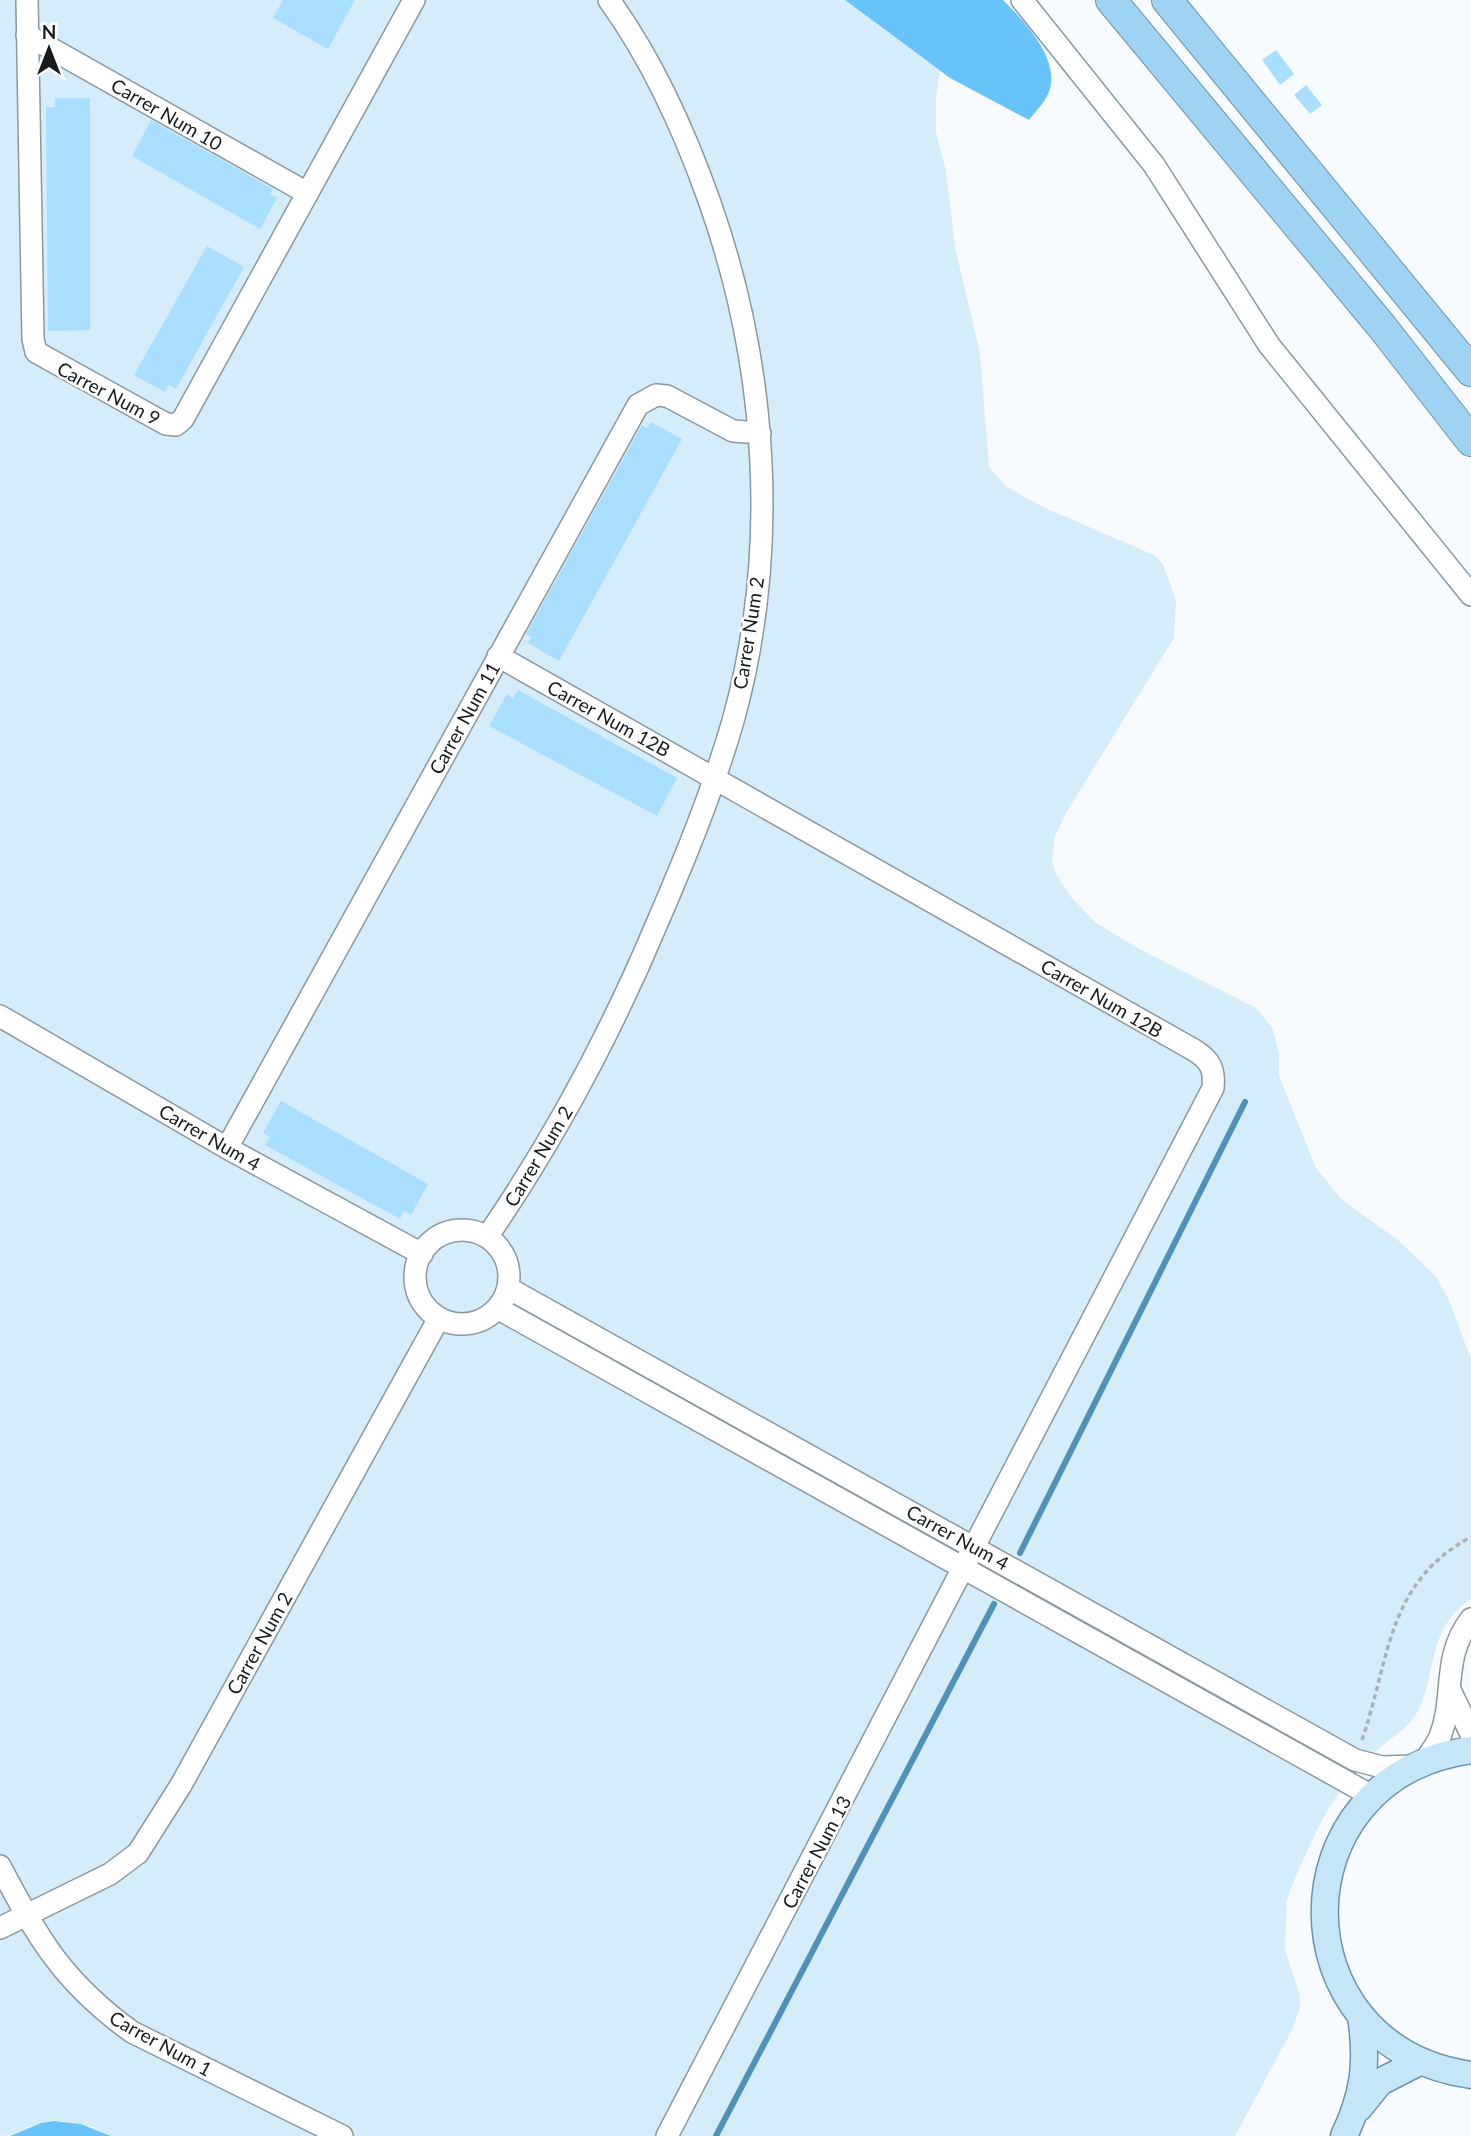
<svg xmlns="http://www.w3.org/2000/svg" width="1471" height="2136" viewBox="0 0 1471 2136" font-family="Lato,sans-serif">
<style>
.green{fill:#d5ecfb}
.forest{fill:#67c3f8}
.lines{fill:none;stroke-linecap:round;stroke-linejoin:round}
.stream{stroke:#4f91b7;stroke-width:6}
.building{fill:#aadefe}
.minor-casing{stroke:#8b98a0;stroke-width:24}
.major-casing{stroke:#6f93a8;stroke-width:29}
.highway-casing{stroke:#6f93a8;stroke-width:32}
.path{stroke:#aeb1b4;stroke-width:3.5;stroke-dasharray:5 3.5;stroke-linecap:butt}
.minor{stroke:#fff;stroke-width:21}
.major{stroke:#c5e5f8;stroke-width:26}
.highway{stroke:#9fd3f3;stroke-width:30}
.labels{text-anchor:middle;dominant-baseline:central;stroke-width:5;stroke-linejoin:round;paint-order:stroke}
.street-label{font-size:19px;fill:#161b1e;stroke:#fff}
</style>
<rect width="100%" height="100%" fill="#f8fbfd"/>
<!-- green -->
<path class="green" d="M0,0H845L940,71L936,97V132L946,171L955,247L980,353L989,467L1007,487L1043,507L1154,555L1163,564L1176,601L1174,638L1066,813L1055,836L1052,861L1056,874L1071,897L1096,923L1141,950L1256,1008L1272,1027L1279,1053V1076L1316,1168L1342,1200L1398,1240L1436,1277L1448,1298L1471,1359V1599C1428,1628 1437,1668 1420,1707C1409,1731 1388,1738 1371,1756C1356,1773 1336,1794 1325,1815C1312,1838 1302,1863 1291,1888L1287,1900L1285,1949L1300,1996V2008L1292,2030L1235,2136H111C92,2125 62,2117 41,2123C27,2126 16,2136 0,2136Z"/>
<!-- forest -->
<path class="forest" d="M845,0H1003C1024,21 1063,61 1048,94C1044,103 1035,112 1029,120L950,78Z
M54,2121L81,2124L111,2136H10L41,2123Z"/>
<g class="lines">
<!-- stream -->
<path class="stream" d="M1020,1553L1245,1102
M716,2136L994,1604"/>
</g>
<!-- building -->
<path class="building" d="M283,0H355L328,49L273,18Z
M1276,50L1294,74L1280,85L1262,60Z
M1306,85L1322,105L1310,114L1294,95Z
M55,98H90V330L48,331L46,107H55Z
M151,120L273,189L270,194L277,198L260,229L132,156Z
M207,246L244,267L176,389L169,384L165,392L134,375Z
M651,422L682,439L559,661L528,643L531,637L526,634L642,425L647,428Z
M518,690L677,778L657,816L489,726L507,694L513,698Z
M281,1101L428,1184L411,1215L404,1211L400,1219L265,1145L270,1137L263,1133Z"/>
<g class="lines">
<defs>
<path id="minor" d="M27,0L33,339L36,352L166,424L176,425L183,419L414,0
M1022,0L1154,165L1269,345L1471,595
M27,35L307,193
M498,656L1194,1050C1210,1060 1215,1069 1213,1088L667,2136
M0,1016L227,1148L422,1254
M227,1148L638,405L656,395L667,396L733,431L760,433
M415 1277a47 47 0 1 1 94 0a47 47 0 1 1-94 0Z
M487,1237C555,1138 611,1033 658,921C686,856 713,790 733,721C780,552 768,368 710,203C685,132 653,61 609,0
M508,1288L1355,1760L1382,1767L1414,1766
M497,1308L1372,1796
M1450,1690L1471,1734
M1425,1761C1430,1753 1436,1745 1440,1737C1456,1695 1441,1658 1471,1619
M0,1866C38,1939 64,1983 132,2032L342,2136
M0,1928L110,1874L138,1853L181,1785L439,1318"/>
<path id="major" d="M1471,1750C1276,1777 1276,2047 1471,2075
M1359,2108L1380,2082L1419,2062
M1344,2136C1364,2094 1368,2063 1361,2017"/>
<path id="highway" d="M1111,0L1383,328L1471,441
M1167,0L1471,371"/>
</defs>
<!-- minor casing -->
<use href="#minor" class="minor-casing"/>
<!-- major casing -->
<use href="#major" class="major-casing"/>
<!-- highway casing -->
<use href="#highway" class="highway-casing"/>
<!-- path -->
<path class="path" d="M1362,1740C1390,1659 1386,1583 1471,1537"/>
<!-- minor -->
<use href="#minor" class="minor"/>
<!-- major -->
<use href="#major" class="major"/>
<!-- highway -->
<use href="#highway" class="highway"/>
</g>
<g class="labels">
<!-- street labels -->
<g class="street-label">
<text transform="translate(167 114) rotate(30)">Carrer Num 10</text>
<text transform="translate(109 393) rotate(28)">Carrer Num 9</text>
<text transform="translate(748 633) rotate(-81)">Carrer Num 2</text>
<text transform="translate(464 718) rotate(-61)">Carrer Num 11</text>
<text transform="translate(609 718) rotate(29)">Carrer Num 12B</text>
<text transform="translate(1102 998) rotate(30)">Carrer Num 12B</text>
<text transform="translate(210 1137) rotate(30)">Carrer Num 4</text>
<text transform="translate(538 1156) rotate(-59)">Carrer Num 2</text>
<text transform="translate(958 1537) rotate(29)">Carrer Num 4</text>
<text transform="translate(259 1643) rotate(-61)">Carrer Num 2</text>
<text transform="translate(816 1852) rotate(-62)">Carrer Num 13</text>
<text transform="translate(161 2043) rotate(29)">Carrer Num 1</text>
</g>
</g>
<!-- north arrow -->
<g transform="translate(49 49)" stroke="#ffffff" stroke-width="5" paint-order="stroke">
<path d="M0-5L12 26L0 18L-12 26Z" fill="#161b1e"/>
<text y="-10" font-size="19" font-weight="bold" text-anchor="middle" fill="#161b1e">N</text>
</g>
</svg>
